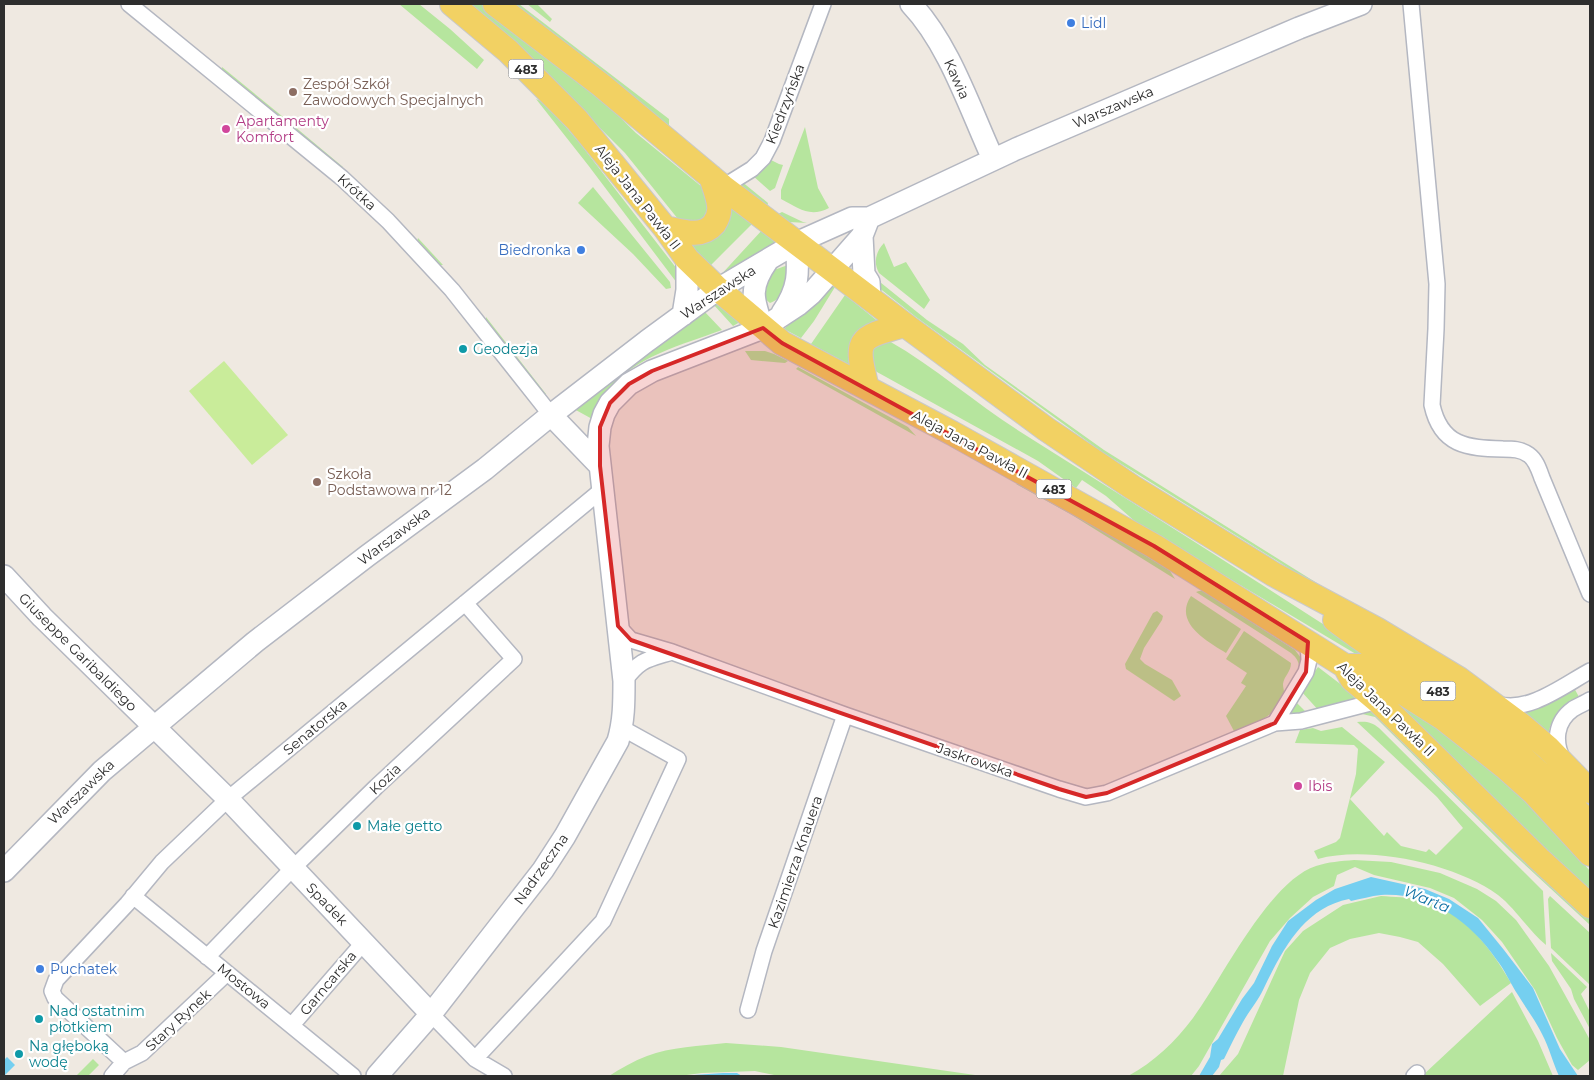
<svg xmlns="http://www.w3.org/2000/svg" width="1594" height="1080" viewBox="0 0 1594 1080" font-family="Montserrat,sans-serif">
<style>
.green{fill:#b6e59e}
.pitch{fill:#c9ec9a}
.water{fill:#75cff0}
.lines{fill:none;stroke-linecap:round;stroke-linejoin:round}
.street-casing{stroke:#b4b7c1;stroke-width:18}
.secondary-casing{stroke:#b4b7c1;stroke-width:24}
.primary-casing{stroke:#c9c9c9;stroke-width:26}
.street{stroke:#fff;stroke-width:15}
.secondary{stroke:#fff;stroke-width:21}
.primary{stroke:#f2d163;stroke-width:24}
.marked{fill:#d62828;fill-opacity:0.2;stroke:#d62828;stroke-width:4;stroke-linejoin:round}
.shop-dot{fill:#3f7fe0;stroke:#fff;stroke-width:2}
.education-dot{fill:#8d6e63;stroke:#fff;stroke-width:2}
.hotel-dot{fill:#d1479c;stroke:#fff;stroke-width:2}
.culture-dot{fill:#0f9aa8;stroke:#fff;stroke-width:2}
.labels{text-anchor:middle;dominant-baseline:central;stroke-width:4.5;stroke-linejoin:round;paint-order:stroke}
.shield{fill:#fff;stroke:#6d6d6d;stroke-width:1}
.shield-label{font-size:12px;font-weight:bold;fill:#2e2e2e}
.shop-label{font-size:14px;fill:#366cbe;stroke:#fff;text-anchor:start}
.street-label{font-size:14px;fill:#2e2e2e;stroke:#fff}
.education-label{font-size:14px;fill:#785e54;stroke:#fff;text-anchor:start}
.hotel-label{font-size:14px;fill:#b23c85;stroke:#fff;text-anchor:start}
.culture-label{font-size:14px;fill:#0d838f;stroke:#fff;text-anchor:start}
.water-label{font-size:15px;font-style:italic;fill:#0d6fa3;stroke:#fff}
</style>
<rect width="100%" height="100%" fill="#efe9e1"/>
<!-- green -->
<path class="green" d="M399,4H419L450,29L484,60L477,69Z
M466,4H483L518,31L596,94L636,133L707,191L710,195L707,220L682,224L625,153L565,93Z
M508,4H519L669,119V128Z
M527,4H537L552,19L550,22Z
M222,67L288,121L282,122L221,71Z
M536,99L545,103L578,141L677,269V283L588,165Z
M294,126L343,167L338,168L294,132Z
M805,127L818,188L829,208C809,218 799,208 781,199V190Z
M769,159L779,164L783,165L775,188L770,191L752,175Z
M741,181L768,203L767,207L738,186Z
M593,187L670,282L671,288L666,289L633,254L578,203Z
M725,201L754,222L708,268L685,240Z
M782,212L803,222L807,223L789,222L778,214Z
M763,229L777,242L775,244L718,278Z
M418,238L443,265H438L417,242Z
M884,243L894,267L906,262L930,300L924,309L879,273C873,263 876,251 884,243Z
M791,264C787,279 787,297 770,303L763,297L771,271Z
M870,274L927,320L963,344L985,365L1104,450L1328,590L1461,668L1500,697L1511,701L1520,700L1511,702L1498,698L1428,651L1327,592L1102,452L916,317L878,287L871,278Z
M830,282L835,287L814,321L801,338L784,329L815,301Z
M845,295L880,323L852,366L811,344Z
M715,302L740,322L733,326L713,304Z
M704,311L722,330C685,344 631,357 608,392C602,400 598,411 594,420L574,409Z
M486,317L546,394L543,396L486,323Z
M889,341C935,367 975,403 1019,431C1146,511 1273,591 1398,673L1396,678L1138,524L1106,496L1082,480L1076,488L1038,461L877,372L872,368L870,348Z
M765,351L774,354L788,361L785,363L751,360L745,351Z
M798,367L908,427L916,436L796,369Z
M1016,484H1021L1095,524L1170,571L1175,579L1072,515Z
M1199,591H1203L1295,650L1301,658L1303,664L1299,671C1300,663 1297,658 1291,653L1196,592Z
M1191,596L1241,629L1226,653C1207,641 1173,623 1191,596Z
M1157,611L1163,616L1162,620L1144,648L1140,659L1145,664L1172,680L1181,696L1174,701L1126,669L1125,664L1153,613Z
M1244,631L1291,663C1291,672 1284,676 1283,684C1283,689 1285,692 1284,696C1276,717 1254,723 1235,733L1226,716L1246,686L1241,683L1247,673L1226,659Z
M1318,667L1360,699L1320,712L1301,691Z
M1355,669L1407,702L1512,783L1590,871V893Z
M1573,686L1579,697C1562,707 1551,716 1548,736L1520,714Z
M1295,701L1308,714L1288,717V712Z
M1364,710L1377,713L1519,854L1590,919V925L1510,851L1375,717L1358,713Z
M1357,722C1366,721 1372,722 1379,728L1543,891L1546,945C1528,930 1516,909 1498,895C1456,864 1368,845 1318,859L1314,851L1336,842L1340,838L1356,774L1358,749L1354,745L1295,743L1300,730L1313,728L1321,731L1342,727L1385,762L1350,799L1384,836L1387,832L1401,846L1426,852L1429,849L1436,855L1463,828L1437,797Z
M1354,860L1391,862L1440,873L1477,889L1496,901L1516,920L1549,966L1590,1040V1060L1578,1070L1572,1065L1557,1038L1535,990L1502,942L1482,920L1454,898L1430,888L1374,875L1355,867L1337,875L1334,886L1313,897L1290,918L1270,941L1199,1066L1191,1076H1128C1154,1062 1175,1042 1193,1018C1222,979 1269,881 1316,866C1328,862 1341,861 1354,860Z
M1381,896C1394,897 1408,897 1420,900C1463,910 1490,947 1511,983L1480,1006L1443,964L1418,942L1400,937L1379,933L1350,939L1330,948L1310,973L1299,1000L1283,1076H1219L1238,1054L1285,951L1303,931L1343,905Z
M1550,896L1590,933V982L1589,984L1551,948L1548,899Z
M1551,953L1587,987L1581,994L1590,1012V1029L1574,999L1571,989L1552,961Z
M1512,992L1538,1041L1553,1076H1422Z
M726,1043L781,1047L982,1076H779L755,1071L702,1073L679,1076H609C621,1068 634,1061 647,1056C670,1047 701,1046 726,1043Z
M93,1059L99,1065L88,1076H76Z"/>
<!-- pitch -->
<path class="pitch" d="M224,361L288,435L252,465L189,391Z"/>
<!-- water -->
<path class="water" d="M1371,877L1425,889L1449,899L1478,918L1504,950L1533,988L1560,1049L1578,1076H1559C1553,1063 1549,1047 1542,1034C1535,1020 1526,1008 1518,995C1510,983 1505,970 1496,959C1470,921 1429,892 1381,895C1371,896 1361,899 1351,901L1349,899C1303,908 1282,951 1263,990C1258,1001 1249,1011 1243,1022C1236,1034 1230,1047 1224,1059L1221,1060L1219,1067L1212,1076H1199L1210,1057L1212,1044L1218,1039L1242,999L1254,983L1272,946L1288,921L1316,900L1335,889Z
M7,1057L15,1065L4,1076V1060Z
M723,1073H737L742,1076H679Z"/>
<g class="lines">
<defs>
<path id="street" d="M129,4L342,178L388,221L452,290L551,415
M1411,4L1437,284L1436,329L1432,405C1441,446 1467,448 1503,449C1512,449 1521,449 1529,455C1536,460 1539,470 1542,478L1590,594
M723,187L752,169L763,158L772,141L823,4
M618,626L631,640L672,652L845,715L1059,789L1086,797L1107,793L1275,723L1301,721L1378,701
M624,681C641,659 646,660 672,652
M1497,704C1528,714 1564,685 1590,671
M1275,723L1306,672L1309,660L1308,642
M1563,760C1554,742 1555,722 1573,709C1578,706 1585,703 1590,700
M133,896L353,1076
M207,957L293,868L376,787L514,659L465,603
M748,1010L764,951L845,715
M431,1014L475,1059L504,1076
M292,1025L364,942
M475,1059L603,921L678,759L622,728
M124,1062L55,998L52,991L56,980L127,904L162,862L228,799L603,489
M112,1076L124,1062L142,1053L227,973
M1414,1076L1417,1073"/>
<path id="secondary" d="M911,4C949,44 970,109 993,159
M862,236L864,274L869,282L870,298
M782,313C799,288 799,273 796,243
M683,315L687,290V259
M763,328C752,298 749,287 768,260
M551,415L600,466
M4,576L42,617L228,799L431,1014
M4,871L102,771L255,642L367,556L485,469L551,415L647,341L718,289L796,243L852,218H869L1016,149L1299,28L1361,4
M377,1076L431,1014L543,870L565,836L618,741C624,721 624,702 624,681L598,446L600,427L604,414L610,403L629,384L652,371L763,328L798,305L811,294L862,236L869,218"/>
<path id="primary" d="M452,4L508,51L577,120L665,228L687,259L718,289L782,343L952,433L1154,546L1345,666L1352,679L1378,701L1539,859L1590,906
M495,4L601,85L723,187L905,325L1046,429L1132,487L1273,574L1376,629L1459,679L1521,725L1548,748L1590,791
M665,228C681,231 701,239 714,224C718,218 720,211 719,205C718,196 714,186 711,177
M867,388C855,339 856,338 905,325
M1335,620C1377,652 1423,680 1466,711C1512,745 1551,784 1590,824
M1345,666H1361L1443,718L1505,767L1533,792L1590,854"/>
</defs>
<!-- street casing -->
<use href="#street" class="street-casing"/>
<!-- secondary casing -->
<use href="#secondary" class="secondary-casing"/>
<!-- primary casing -->
<use href="#primary" class="primary-casing"/>
<!-- street -->
<use href="#street" class="street"/>
<!-- secondary -->
<use href="#secondary" class="secondary"/>
<!-- primary -->
<use href="#primary" class="primary"/>
</g>
<!-- marked area -->
<path class="marked" d="M763,328L782,343L1154,546L1308,642L1306,672L1275,723L1107,793L1086,797L1059,789L631,640L618,626L600,466V427L610,403L629,384L652,371Z"/>
<!-- markers -->
<g class="shop-dot">
<circle cx="1071" cy="23" r="5"/>
<circle cx="581" cy="250" r="5"/>
<circle cx="40" cy="969" r="5"/>
</g>
<g class="education-dot">
<circle cx="293" cy="92" r="5"/>
<circle cx="317" cy="482" r="5"/>
</g>
<g class="hotel-dot">
<circle cx="226" cy="129" r="5"/>
<circle cx="1298" cy="786" r="5"/>
</g>
<g class="culture-dot">
<circle cx="463" cy="349" r="5"/>
<circle cx="357" cy="826" r="5"/>
<circle cx="39" cy="1019" r="5"/>
<circle cx="19" cy="1054" r="5"/>
</g>
<g class="labels">
<!-- shield labels -->
<g class="shield">
<rect x="508.5" y="59.5" width="35" height="19" rx="4"/>
<rect x="1036.5" y="479.5" width="35" height="19" rx="4"/>
<rect x="1420.5" y="681.5" width="35" height="19" rx="4"/>
</g>
<g class="shield-label">
<text x="526" y="69">483</text>
<text x="1054" y="489">483</text>
<text x="1438" y="691">483</text>
</g>
<!-- shop labels -->
<g class="shop-label">
<text x="1081" y="23">Lidl</text>
<text x="571" y="250" text-anchor="end">Biedronka</text>
<text x="50" y="969">Puchatek</text>
</g>
<!-- street labels -->
<g class="street-label">
<text transform="translate(957 79) rotate(66)">Kawia</text>
<text transform="translate(785 104) rotate(-69)">Kiedrzyńska</text>
<text transform="translate(1113 107) rotate(-23)">Warszawska</text>
<text transform="translate(357 192) rotate(42)">Krótka</text>
<text transform="translate(638 197) rotate(52)">Aleja Jana Pawła II</text>
<text transform="translate(718 292) rotate(-33)">Warszawska</text>
<text transform="translate(970 444) rotate(28)">Aleja Jana Pawła II</text>
<text transform="translate(394 536) rotate(-37)">Warszawska</text>
<text transform="translate(78 652) rotate(45)">Giuseppe Garibaldiego</text>
<text transform="translate(1386 709) rotate(44)">Aleja Jana Pawła II</text>
<text transform="translate(315 727) rotate(-40)">Senatorska</text>
<text transform="translate(975 760) rotate(19)">Jaskrowska</text>
<text transform="translate(385 779) rotate(-44)">Kozia</text>
<text transform="translate(81 792) rotate(-44)">Warszawska</text>
<text transform="translate(795 862) rotate(-71)">Kazimierza Knauera</text>
<text transform="translate(541 869) rotate(-55)">Nadrzeczna</text>
<text transform="translate(327 904) rotate(46)">Spadek</text>
<text transform="translate(328 983) rotate(-50)">Garncarska</text>
<text transform="translate(244 986) rotate(39)">Mostowa</text>
<text transform="translate(178 1020) rotate(-43)">Stary Rynek</text>
</g>
<!-- education labels -->
<g class="education-label">
<text x="303" y="84">Zespół Szkół<tspan x="303" dy="16">Zawodowych Specjalnych</tspan></text>
<text x="327" y="474">Szkoła<tspan x="327" dy="16">Podstawowa nr 12</tspan></text>
</g>
<!-- hotel labels -->
<g class="hotel-label">
<text x="236" y="121">Apartamenty<tspan x="236" dy="16">Komfort</tspan></text>
<text x="1308" y="786">Ibis</text>
</g>
<!-- culture labels -->
<g class="culture-label">
<text x="473" y="349">Geodezja</text>
<text x="367" y="826">Małe getto</text>
<text x="49" y="1011">Nad ostatnim<tspan x="49" dy="16">płotkiem</tspan></text>
<text x="29" y="1046">Na głęboką<tspan x="29" dy="16">wodę</tspan></text>
</g>
<!-- water labels -->
<g class="water-label">
<text transform="translate(1427 899) rotate(22)">Warta</text>
</g>
</g>
<!-- border -->
<rect width="1594" height="1080" fill="none" stroke="#2e2e2e" stroke-width="10"/>
</svg>
